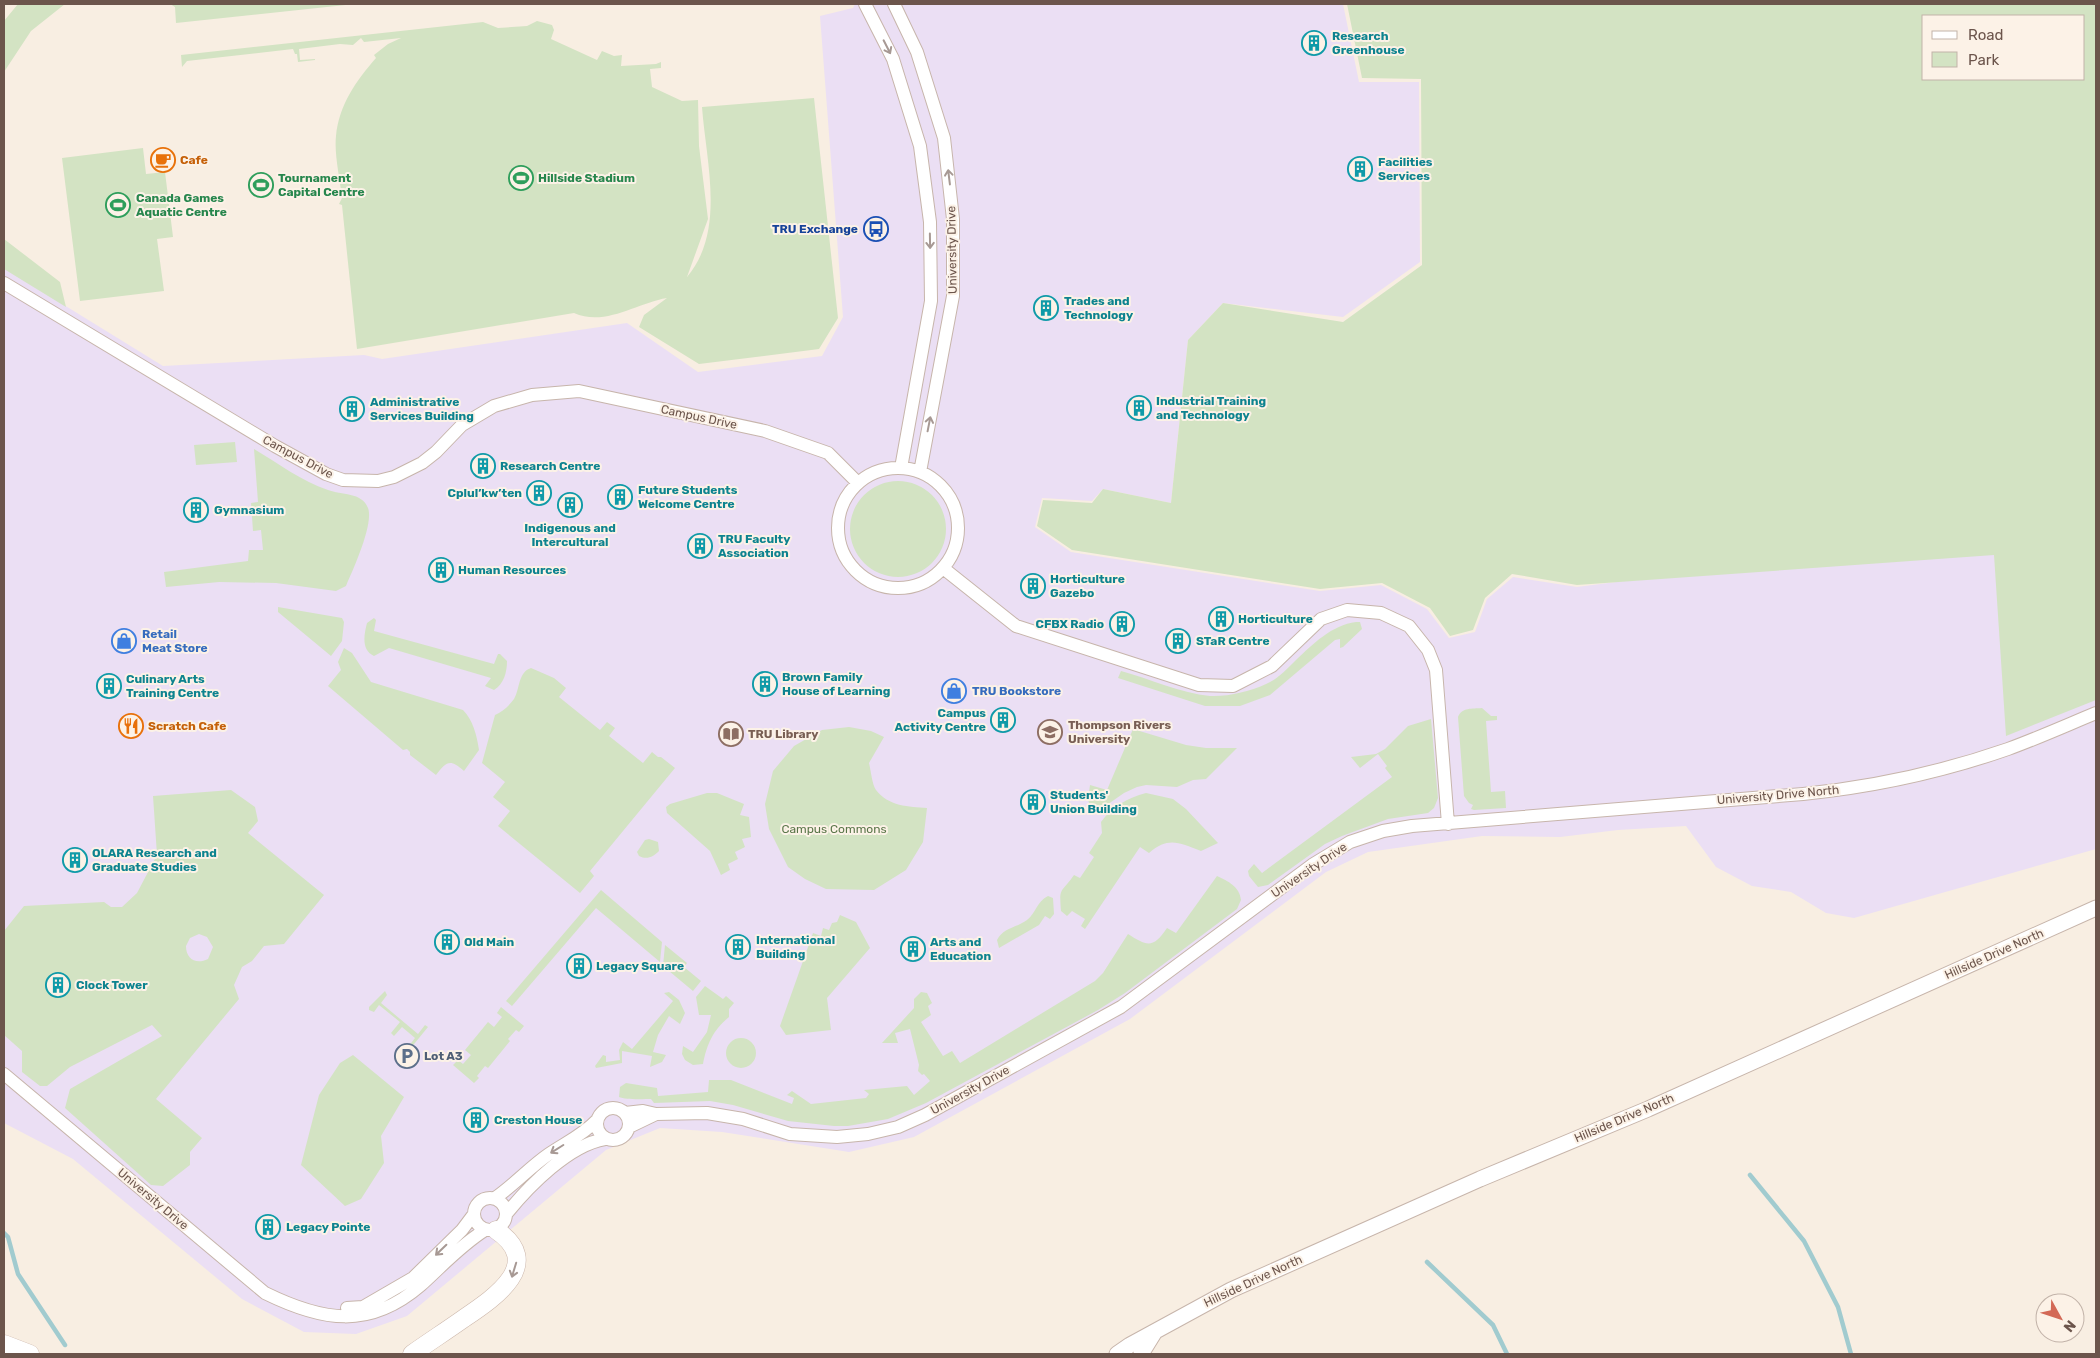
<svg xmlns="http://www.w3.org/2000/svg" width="2100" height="1358" viewBox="0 0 2100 1358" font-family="Rubik,sans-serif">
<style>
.education{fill:#ebdff4}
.green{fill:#d3e3c3;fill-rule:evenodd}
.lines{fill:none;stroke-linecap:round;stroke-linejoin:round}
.stream{stroke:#a1cbcf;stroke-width:4.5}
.minor-casing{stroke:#c7b5ab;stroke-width:14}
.tertiary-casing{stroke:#c7b5ab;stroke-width:17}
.secondary-casing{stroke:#ccb7ab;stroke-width:19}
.minor{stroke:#fff;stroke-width:12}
.tertiary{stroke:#fff;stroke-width:15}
.secondary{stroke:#fff;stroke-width:18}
.oneway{stroke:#a79994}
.labels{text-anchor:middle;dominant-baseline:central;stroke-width:4;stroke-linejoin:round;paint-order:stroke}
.culture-label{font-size:12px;font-weight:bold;fill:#0d838f;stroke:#fcf2e7;text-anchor:start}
.food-label{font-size:12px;font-weight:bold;fill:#c56008;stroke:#fcf2e7;text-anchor:start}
.leisure-label{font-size:12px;font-weight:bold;fill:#27864d;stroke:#fcf2e7;text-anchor:start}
.transit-label{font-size:12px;font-weight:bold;fill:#164399;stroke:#fcf2e7;text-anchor:end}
.street-label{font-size:12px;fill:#6c554c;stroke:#fcf2e7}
.shop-label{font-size:12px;font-weight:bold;fill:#366cbe;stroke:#fcf2e7;text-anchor:start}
.education-label{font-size:12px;font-weight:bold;fill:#785e54;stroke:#fcf2e7;text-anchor:start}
.park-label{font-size:12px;fill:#5a7649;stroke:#fcf2e7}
.service-label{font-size:12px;font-weight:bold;fill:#4e5e75;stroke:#fcf2e7;text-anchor:start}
</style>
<rect width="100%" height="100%" fill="#f8eee2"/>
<!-- education -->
<path class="education" d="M855,4H1343L1359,82H1419L1420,262L1343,317L1223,303L1188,340L1171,503L1103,489L1092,501L1042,498L1035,527L1071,552L1320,591L1381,585L1427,609L1449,638L1475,632L1487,599L1513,577L1577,587L2003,533L2096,518V849L1854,918L1826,913L1791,892L1752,886L1716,867L1686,826L1618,830L1560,837L1482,836L1368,852L1326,872L1130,1019L914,1137L849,1152L722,1132L660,1128L606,1150L407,1316L356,1334L304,1332L242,1299L73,1159L4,1123V268L163,366L364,355L382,359L627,323L698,372L822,356L843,317L820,16L853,8Z"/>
<!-- green -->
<path class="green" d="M18,4H65L31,31L4,72V21Z
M170,4H355L176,23L175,7Z
M1347,4H2096V700L2006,736L1994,555L1577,585L1512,574L1485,598L1473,630L1450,636L1430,608L1382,583L1320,589L1072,550L1037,526L1043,500L1092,503L1103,489L1171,503L1188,340L1223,303L1343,322L1422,265L1421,79L1362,78ZM1924,16H2084V79H1924Z
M537,21L552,25L554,30L551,39L597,60L602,51L614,56L622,55L621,66L656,64L661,62V68L650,69L652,87L682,101L698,100L699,146L708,219L687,277C726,231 706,162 702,107L814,98L838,318L819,349L699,364L639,327L644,315L667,298C637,303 605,327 574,313L357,349L342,205L339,204L342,198C340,179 334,154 336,136C339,105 356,81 376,58L374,55L388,44L401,38L364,42L361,38L353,45L340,44L299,49L300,60L315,59V60L298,62L297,54H295L293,49L187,61L182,67L181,55L483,22L498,28L527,26Z
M143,148L146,174L165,172L173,237L157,239L164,291L80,301L62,158Z
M4,239L60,282L66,307L4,269Z
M235,442L237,462L196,465L194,445Z
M254,449C278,463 301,481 328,490C341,495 362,492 368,508C374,524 353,570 346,586L336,591L276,583L219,582L166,587L164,572L248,561L249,550H263L261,530L253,531L251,503L258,502Z
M850 529a48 48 0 1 1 96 0a48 48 0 1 1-96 0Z
M278,607L342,618L344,622L342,641L331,656L278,612Z
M374,618L376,620L374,631L494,664L498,654H500L507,661C507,672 504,684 494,690L485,686L491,678L389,648L374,656C361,650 364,635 367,623Z
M1356,622H1360L1362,629L1343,647L1340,648V639L1335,640L1270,695L1240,706H1205L1118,678L1121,671C1150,679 1181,693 1210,696C1227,697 1251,691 1266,684C1278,679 1287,669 1296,660C1313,644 1332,625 1356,622Z
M344,648L352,653L371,682L463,710C473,720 477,736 479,750L464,771C450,759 447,761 436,775L410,755V752L407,749L403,750L328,686L341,670L338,662Z
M531,668L554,678L566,688L559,697L600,730L607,722L615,728L609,736L643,763L652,752L658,757H661L675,768L590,871L594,876L580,893L498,826L510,811L493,797L505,782L482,763L495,715C502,712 509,706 514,699C520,689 518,672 531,668Z
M1482,708L1491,716H1497V720L1486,721L1491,792L1505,791L1506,808L1474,810L1471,809L1473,805L1469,803L1464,796L1458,717C1462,707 1472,709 1482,708Z
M1431,719L1438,798L1434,808L1428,813L1388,819L1342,836L1325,844L1268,885L1258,887L1249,876L1248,871L1254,864L1262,873L1392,777L1385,768L1387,766L1378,754L1360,768L1351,757L1376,754L1385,749L1408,726Z
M849,727L871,731L884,737L869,763C871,771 872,784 876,790C888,806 909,807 927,808L923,842L906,870L874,890L826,889L805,879L788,867L769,829L765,804L773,771L794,746L822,730Z
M1133,729L1186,745L1206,748H1237L1206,779L1193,780L1177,787L1146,785L1137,787L1124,793L1101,809L1092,810L1088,800L1090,785L1107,790Z
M231,790L255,807L258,821L248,833L324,895L284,944L264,946L252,961L242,967L234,985L239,999L156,1099L202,1138L190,1152V1165L163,1186L151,1185L65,1108L70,1089L162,1036L152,1025L70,1067L47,1086H40L22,1072V1051L4,1035V931L24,906L104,902L111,907H122L137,893L157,855L153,796ZM199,934L207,937L213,947L208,959C196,965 186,959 186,946L190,938Z
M707,793H717L744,804L740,815L749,817L751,837L742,839L745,847L735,852L738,859L728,864L730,870L721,875L710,851L667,813L666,807L670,804Z
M1146,793L1173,799L1186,809L1218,843L1201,851C1179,843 1169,836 1149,853L1140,847L1085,929L1081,926L1085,919L1072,911L1067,916L1061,911C1059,886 1061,894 1074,875L1080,878L1094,857L1089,853L1102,833L1101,822C1113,806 1127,798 1146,793Z
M649,839L658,842L659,851C653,857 647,860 639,856L637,852L645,840Z
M1217,876C1228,881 1240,887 1241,900L1237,909L1125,993L1098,1010L926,1103L888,1119L848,1126H834L788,1121L733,1105L710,1101L654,1103L651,1099C644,1099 625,1100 619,1097L620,1087L626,1083L657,1088L658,1096L708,1092L709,1080H731L792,1104L794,1098L787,1095L792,1091L811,1104L866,1098L869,1094L864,1090L907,1086L914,1095L930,1081L924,1074L922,1075L918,1071L919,1065L910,1029L895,1033L898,1043H882L914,1008V999L921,992L927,993L932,1003L928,1006L931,1015L921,1022L943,1056L952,1051L960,1063L1095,981L1103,973L1128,934C1147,946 1153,949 1167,928L1176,933Z
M601,890L662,942L660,962L596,908L512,1006L506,1001Z
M1048,896L1053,898L1054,914L1050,919L1045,916L1039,925L999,948L997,940C1003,928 1016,928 1027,920C1036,913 1037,901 1048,896Z
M840,915L856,922L870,948L827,998L831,1030L786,1035L780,1026L813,933L821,936L823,928L829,930L832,923L837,922Z
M665,945L687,963L684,967L701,981L693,991L663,966Z
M705,986L723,999L726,996L734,1003L729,1009V1017C713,1030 707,1044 703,1064L693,1065L685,1060L682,1054L683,1046L693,1052L707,1032L711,1015H699L696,997Z
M385,991L387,995L381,1003L418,1034L425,1025L428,1027L410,1049L408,1047L415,1038L402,1027L394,1036L391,1033L400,1022L379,1005L374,1012L369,1010V1007Z
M669,992L679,1000L685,1013L680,1024L669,1016L658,1035L653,1052L666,1055L662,1062L650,1067L652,1056L622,1051V1063L596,1068L595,1066L603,1055L606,1056V1062L620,1060L619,1050L623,1042L632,1049L673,1001L664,993Z
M501,1007L524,1026L519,1032L516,1030L508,1039L510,1041L488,1068L485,1066L477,1076L479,1078L474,1083L453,1065L458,1060L463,1064L471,1055L465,1050L488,1022L494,1027L502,1017L497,1013Z
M726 1053a15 15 0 1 1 30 0a15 15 0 1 1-30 0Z
M353,1055L404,1097L381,1136L384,1163L361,1199L345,1206L301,1165L319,1095L340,1063Z"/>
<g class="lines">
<!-- stream -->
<path class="stream" d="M1750,1175L1804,1241L1838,1307L1851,1354
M4,1233L8,1237L18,1274L65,1345
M1427,1262L1493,1325L1507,1354"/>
<defs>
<path id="minor" d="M865,4L893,59L920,146L930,222L931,301L901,468
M894,4L917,52L944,138L953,219V296L920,472
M4,283L275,446L326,474L343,480L378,481L394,477L422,463L436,452L462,425L494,406L532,395L579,391L765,431L828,453L858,483
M838 528a60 60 0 1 1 120 0a60 60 0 1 1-120 0Z
M943,568L1016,626L1199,685L1233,686L1272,666L1321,619L1347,610L1381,613L1409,626L1428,650L1436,670L1448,824
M4,1074L265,1293C322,1321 369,1330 421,1285C442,1266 461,1245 485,1230
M597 1124a16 16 0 1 1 32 0a16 16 0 1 1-32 0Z
M625,1113L643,1111L656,1114L707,1113L743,1119L790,1134L837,1137L868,1134L898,1127L925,1115L1121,1007L1312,865L1350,842L1383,831L1412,826L1803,794C1872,787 1942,772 2008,749C2038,738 2067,725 2096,713
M629,1127L656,1114
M474 1214a16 16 0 1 1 32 0a16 16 0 1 1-32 0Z
M495,1198C514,1185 530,1167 549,1154C565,1143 583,1135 597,1120
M507,1213C529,1186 569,1145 605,1139
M347,1308L363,1307L413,1278L462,1230L474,1214"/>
<path id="tertiary" d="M1117,1354L1130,1345L1231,1290L1480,1179L1648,1109L2096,908
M1141,1354L1154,1333"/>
<path id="secondary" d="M4,1344L30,1354
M412,1354C429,1342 446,1331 463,1319C494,1298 546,1264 496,1230"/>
</defs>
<!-- minor casing -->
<use href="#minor" class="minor-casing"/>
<!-- tertiary casing -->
<use href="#tertiary" class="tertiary-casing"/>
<!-- secondary casing -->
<use href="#secondary" class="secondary-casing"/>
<!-- minor -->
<use href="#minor" class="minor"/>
<!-- tertiary -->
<use href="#tertiary" class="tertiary"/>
<!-- secondary -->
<use href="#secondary" class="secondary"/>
</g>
<!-- one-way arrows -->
<defs><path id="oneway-shaft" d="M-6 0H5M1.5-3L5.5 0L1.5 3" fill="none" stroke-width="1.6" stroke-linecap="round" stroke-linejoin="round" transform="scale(1.25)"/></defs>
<g class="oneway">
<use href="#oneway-shaft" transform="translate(887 47) rotate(63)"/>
<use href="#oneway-shaft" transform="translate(949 177) rotate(-97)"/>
<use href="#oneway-shaft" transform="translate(930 241) rotate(89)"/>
<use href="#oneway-shaft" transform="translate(929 424) rotate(-79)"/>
<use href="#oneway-shaft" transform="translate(557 1149) rotate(148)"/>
<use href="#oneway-shaft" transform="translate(441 1250) rotate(136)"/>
<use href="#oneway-shaft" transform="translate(514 1270) rotate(107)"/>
</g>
<!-- icons -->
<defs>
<symbol id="building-ring" viewBox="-11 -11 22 22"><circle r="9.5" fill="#fcf2e7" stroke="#0f9aa8" stroke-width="1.5"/><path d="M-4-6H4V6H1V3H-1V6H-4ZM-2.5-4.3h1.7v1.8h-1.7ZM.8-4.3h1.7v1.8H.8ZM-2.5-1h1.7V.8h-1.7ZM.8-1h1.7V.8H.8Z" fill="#0f9aa8"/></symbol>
<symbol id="cafe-ring" viewBox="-11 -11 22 22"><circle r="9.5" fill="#fcf2e7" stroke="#e8710a" stroke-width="1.5"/><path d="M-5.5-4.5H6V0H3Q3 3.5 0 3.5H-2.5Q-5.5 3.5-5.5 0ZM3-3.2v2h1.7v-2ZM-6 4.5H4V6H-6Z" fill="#e8710a"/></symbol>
<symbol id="stadium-ring" viewBox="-11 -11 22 22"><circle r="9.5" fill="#fcf2e7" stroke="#2e9e5b" stroke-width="1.5"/><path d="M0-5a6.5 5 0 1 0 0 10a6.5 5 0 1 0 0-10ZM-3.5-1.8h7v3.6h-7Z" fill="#2e9e5b"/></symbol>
<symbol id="bus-ring" viewBox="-11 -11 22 22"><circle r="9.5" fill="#fcf2e7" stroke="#1a4fb4" stroke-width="1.5"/><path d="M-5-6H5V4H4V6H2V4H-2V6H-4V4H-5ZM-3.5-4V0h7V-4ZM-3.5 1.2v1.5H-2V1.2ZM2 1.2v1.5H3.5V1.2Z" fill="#1a4fb4"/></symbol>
<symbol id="shop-ring" viewBox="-11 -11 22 22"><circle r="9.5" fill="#fcf2e7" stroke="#3f7fe0" stroke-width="1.5"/><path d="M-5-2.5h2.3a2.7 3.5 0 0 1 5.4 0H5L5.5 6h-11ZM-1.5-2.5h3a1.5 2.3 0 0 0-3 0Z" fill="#3f7fe0"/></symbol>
<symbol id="restaurant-ring" viewBox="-11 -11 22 22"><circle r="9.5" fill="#fcf2e7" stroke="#e8710a" stroke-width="1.5"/><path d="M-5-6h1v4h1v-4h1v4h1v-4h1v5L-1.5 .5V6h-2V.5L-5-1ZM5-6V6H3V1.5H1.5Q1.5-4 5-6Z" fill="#e8710a"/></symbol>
<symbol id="university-ring" viewBox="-11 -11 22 22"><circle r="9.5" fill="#fcf2e7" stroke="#8d6e63" stroke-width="1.5"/><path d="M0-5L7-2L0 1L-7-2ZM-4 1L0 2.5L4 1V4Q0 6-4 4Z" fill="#8d6e63"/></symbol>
<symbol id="library-ring" viewBox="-11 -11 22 22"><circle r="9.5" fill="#fcf2e7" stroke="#8d6e63" stroke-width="1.5"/><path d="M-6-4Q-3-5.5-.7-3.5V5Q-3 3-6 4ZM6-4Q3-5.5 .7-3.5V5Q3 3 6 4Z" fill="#8d6e63"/></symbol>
<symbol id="parking-ring" viewBox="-11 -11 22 22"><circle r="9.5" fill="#fcf2e7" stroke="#5c6f8a" stroke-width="1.5"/><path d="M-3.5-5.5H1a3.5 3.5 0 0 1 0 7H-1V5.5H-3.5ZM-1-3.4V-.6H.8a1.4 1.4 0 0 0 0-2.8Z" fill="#5c6f8a"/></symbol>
</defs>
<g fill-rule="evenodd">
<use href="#building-ring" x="1300" y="29" width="28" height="28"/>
<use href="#cafe-ring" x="149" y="146" width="28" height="28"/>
<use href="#building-ring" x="1346" y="155" width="28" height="28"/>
<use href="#stadium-ring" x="507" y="164" width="28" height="28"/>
<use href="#stadium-ring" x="247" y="171" width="28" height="28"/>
<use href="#stadium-ring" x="104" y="191" width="28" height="28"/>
<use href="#bus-ring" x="862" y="215" width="28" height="28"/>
<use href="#building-ring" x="1032" y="294" width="28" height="28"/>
<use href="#building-ring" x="1125" y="394" width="28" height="28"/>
<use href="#building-ring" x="338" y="395" width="28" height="28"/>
<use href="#building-ring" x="469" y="452" width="28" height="28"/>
<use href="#building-ring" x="525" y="479" width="28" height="28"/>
<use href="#building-ring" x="606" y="483" width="28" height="28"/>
<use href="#building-ring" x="556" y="491" width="28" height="28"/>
<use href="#building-ring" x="182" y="496" width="28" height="28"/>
<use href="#building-ring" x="686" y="532" width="28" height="28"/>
<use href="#building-ring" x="427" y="556" width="28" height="28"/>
<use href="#building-ring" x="1019" y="572" width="28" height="28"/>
<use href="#building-ring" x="1207" y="605" width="28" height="28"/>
<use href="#building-ring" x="1108" y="610" width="28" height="28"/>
<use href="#shop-ring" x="110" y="627" width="28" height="28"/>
<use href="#building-ring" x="1164" y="627" width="28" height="28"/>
<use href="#building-ring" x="751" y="670" width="28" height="28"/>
<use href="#building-ring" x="95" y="672" width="28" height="28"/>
<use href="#shop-ring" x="940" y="677" width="28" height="28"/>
<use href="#building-ring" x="989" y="706" width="28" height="28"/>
<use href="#restaurant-ring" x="117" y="712" width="28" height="28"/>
<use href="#university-ring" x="1036" y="718" width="28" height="28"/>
<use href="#library-ring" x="717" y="720" width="28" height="28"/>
<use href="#building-ring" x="1019" y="788" width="28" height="28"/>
<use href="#building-ring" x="61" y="846" width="28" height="28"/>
<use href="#building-ring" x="433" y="928" width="28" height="28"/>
<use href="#building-ring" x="724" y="933" width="28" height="28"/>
<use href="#building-ring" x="899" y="935" width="28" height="28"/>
<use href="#building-ring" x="565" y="952" width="28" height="28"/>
<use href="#building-ring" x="44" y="971" width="28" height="28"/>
<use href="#parking-ring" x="393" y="1042" width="28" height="28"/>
<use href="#building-ring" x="462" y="1106" width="28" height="28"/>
<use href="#building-ring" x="254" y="1213" width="28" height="28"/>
</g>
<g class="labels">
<!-- culture labels -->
<g class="culture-label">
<text x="1332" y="36">Research<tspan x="1332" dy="14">Greenhouse</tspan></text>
<text x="1378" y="162">Facilities<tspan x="1378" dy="14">Services</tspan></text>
<text x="1064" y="301">Trades and<tspan x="1064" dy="14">Technology</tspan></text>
<text x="1156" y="401">Industrial Training<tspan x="1156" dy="14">and Technology</tspan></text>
<text x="370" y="402">Administrative<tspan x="370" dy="14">Services Building</tspan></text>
<text x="500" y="466">Research Centre</text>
<text x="638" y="490">Future Students<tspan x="638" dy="14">Welcome Centre</tspan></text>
<text x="522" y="493" text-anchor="end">Cplul’kw’ten</text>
<text x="214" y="510">Gymnasium</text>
<text x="570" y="528" text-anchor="middle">Indigenous and<tspan x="570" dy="14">Intercultural</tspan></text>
<text x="718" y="539">TRU Faculty<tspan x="718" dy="14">Association</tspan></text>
<text x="458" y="570">Human Resources</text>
<text x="1050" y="579">Horticulture<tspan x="1050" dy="14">Gazebo</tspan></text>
<text x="1238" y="619">Horticulture</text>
<text x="1104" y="624" text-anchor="end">CFBX Radio</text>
<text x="1196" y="641">STaR Centre</text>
<text x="782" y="677">Brown Family<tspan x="782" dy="14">House of Learning</tspan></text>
<text x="126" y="679">Culinary Arts<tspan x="126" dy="14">Training Centre</tspan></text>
<text x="986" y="713" text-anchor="end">Campus<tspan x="986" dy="14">Activity Centre</tspan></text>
<text x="1050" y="795">Students'<tspan x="1050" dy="14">Union Building</tspan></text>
<text x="92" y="853">OLARA Research and<tspan x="92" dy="14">Graduate Studies</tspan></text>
<text x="756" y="940">International<tspan x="756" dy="14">Building</tspan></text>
<text x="464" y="942">Old Main</text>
<text x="930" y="942">Arts and<tspan x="930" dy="14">Education</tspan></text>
<text x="596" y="966">Legacy Square</text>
<text x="76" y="985">Clock Tower</text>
<text x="494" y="1120">Creston House</text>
<text x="286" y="1227">Legacy Pointe</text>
</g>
<!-- food labels -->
<g class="food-label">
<text x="180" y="160">Cafe</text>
<text x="148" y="726">Scratch Cafe</text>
</g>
<!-- leisure labels -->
<g class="leisure-label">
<text x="278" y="178">Tournament<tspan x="278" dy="14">Capital Centre</tspan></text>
<text x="538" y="178">Hillside Stadium</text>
<text x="136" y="198">Canada Games<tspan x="136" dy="14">Aquatic Centre</tspan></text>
</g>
<!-- transit labels -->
<g class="transit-label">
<text x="858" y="229">TRU Exchange</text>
</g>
<!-- street labels -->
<g class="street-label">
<text transform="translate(952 250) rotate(-91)">University Drive</text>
<text transform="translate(699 417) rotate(12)">Campus Drive</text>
<text transform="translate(298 457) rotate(28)">Campus Drive</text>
<text transform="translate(1778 795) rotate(-5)">University Drive North</text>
<text transform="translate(1309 870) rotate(-34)">University Drive</text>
<text transform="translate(1994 954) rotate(-24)">Hillside Drive North</text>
<text transform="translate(970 1090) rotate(-29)">University Drive</text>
<text transform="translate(1624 1118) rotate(-23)">Hillside Drive North</text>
<text transform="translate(153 1199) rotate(40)">University Drive</text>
<text transform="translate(1253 1281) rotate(-25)">Hillside Drive North</text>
</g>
<!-- shop labels -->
<g class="shop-label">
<text x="142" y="634">Retail<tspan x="142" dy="14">Meat Store</tspan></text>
<text x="972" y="691">TRU Bookstore</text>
</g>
<!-- education labels -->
<g class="education-label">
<text x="1068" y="725">Thompson Rivers<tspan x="1068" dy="14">University</tspan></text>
<text x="748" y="734">TRU Library</text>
</g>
<!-- park labels -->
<g class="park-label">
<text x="834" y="829">Campus Commons</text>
</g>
<!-- service labels -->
<g class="service-label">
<text x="424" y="1056">Lot A3</text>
</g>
</g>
<!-- border -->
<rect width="2100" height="1358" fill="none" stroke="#6c554c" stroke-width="10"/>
<!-- legend -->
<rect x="1922" y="15" width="162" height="65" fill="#fcf2e7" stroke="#c2b3a9"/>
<rect x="1932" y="31" width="25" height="8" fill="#ffffff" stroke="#c2b3a9"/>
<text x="1968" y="40" font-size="15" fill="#6c554c">Road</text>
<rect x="1932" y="52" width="25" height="15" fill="#d3e3c3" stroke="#c2b3a9"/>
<text x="1968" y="65" font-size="15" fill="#6c554c">Park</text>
<!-- north arrow -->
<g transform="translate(2060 1318) rotate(130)"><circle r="24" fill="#fcf2e7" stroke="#c2b3a9"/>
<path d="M0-4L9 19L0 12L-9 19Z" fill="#d36956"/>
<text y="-8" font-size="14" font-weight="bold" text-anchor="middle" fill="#6c554c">N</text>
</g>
</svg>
